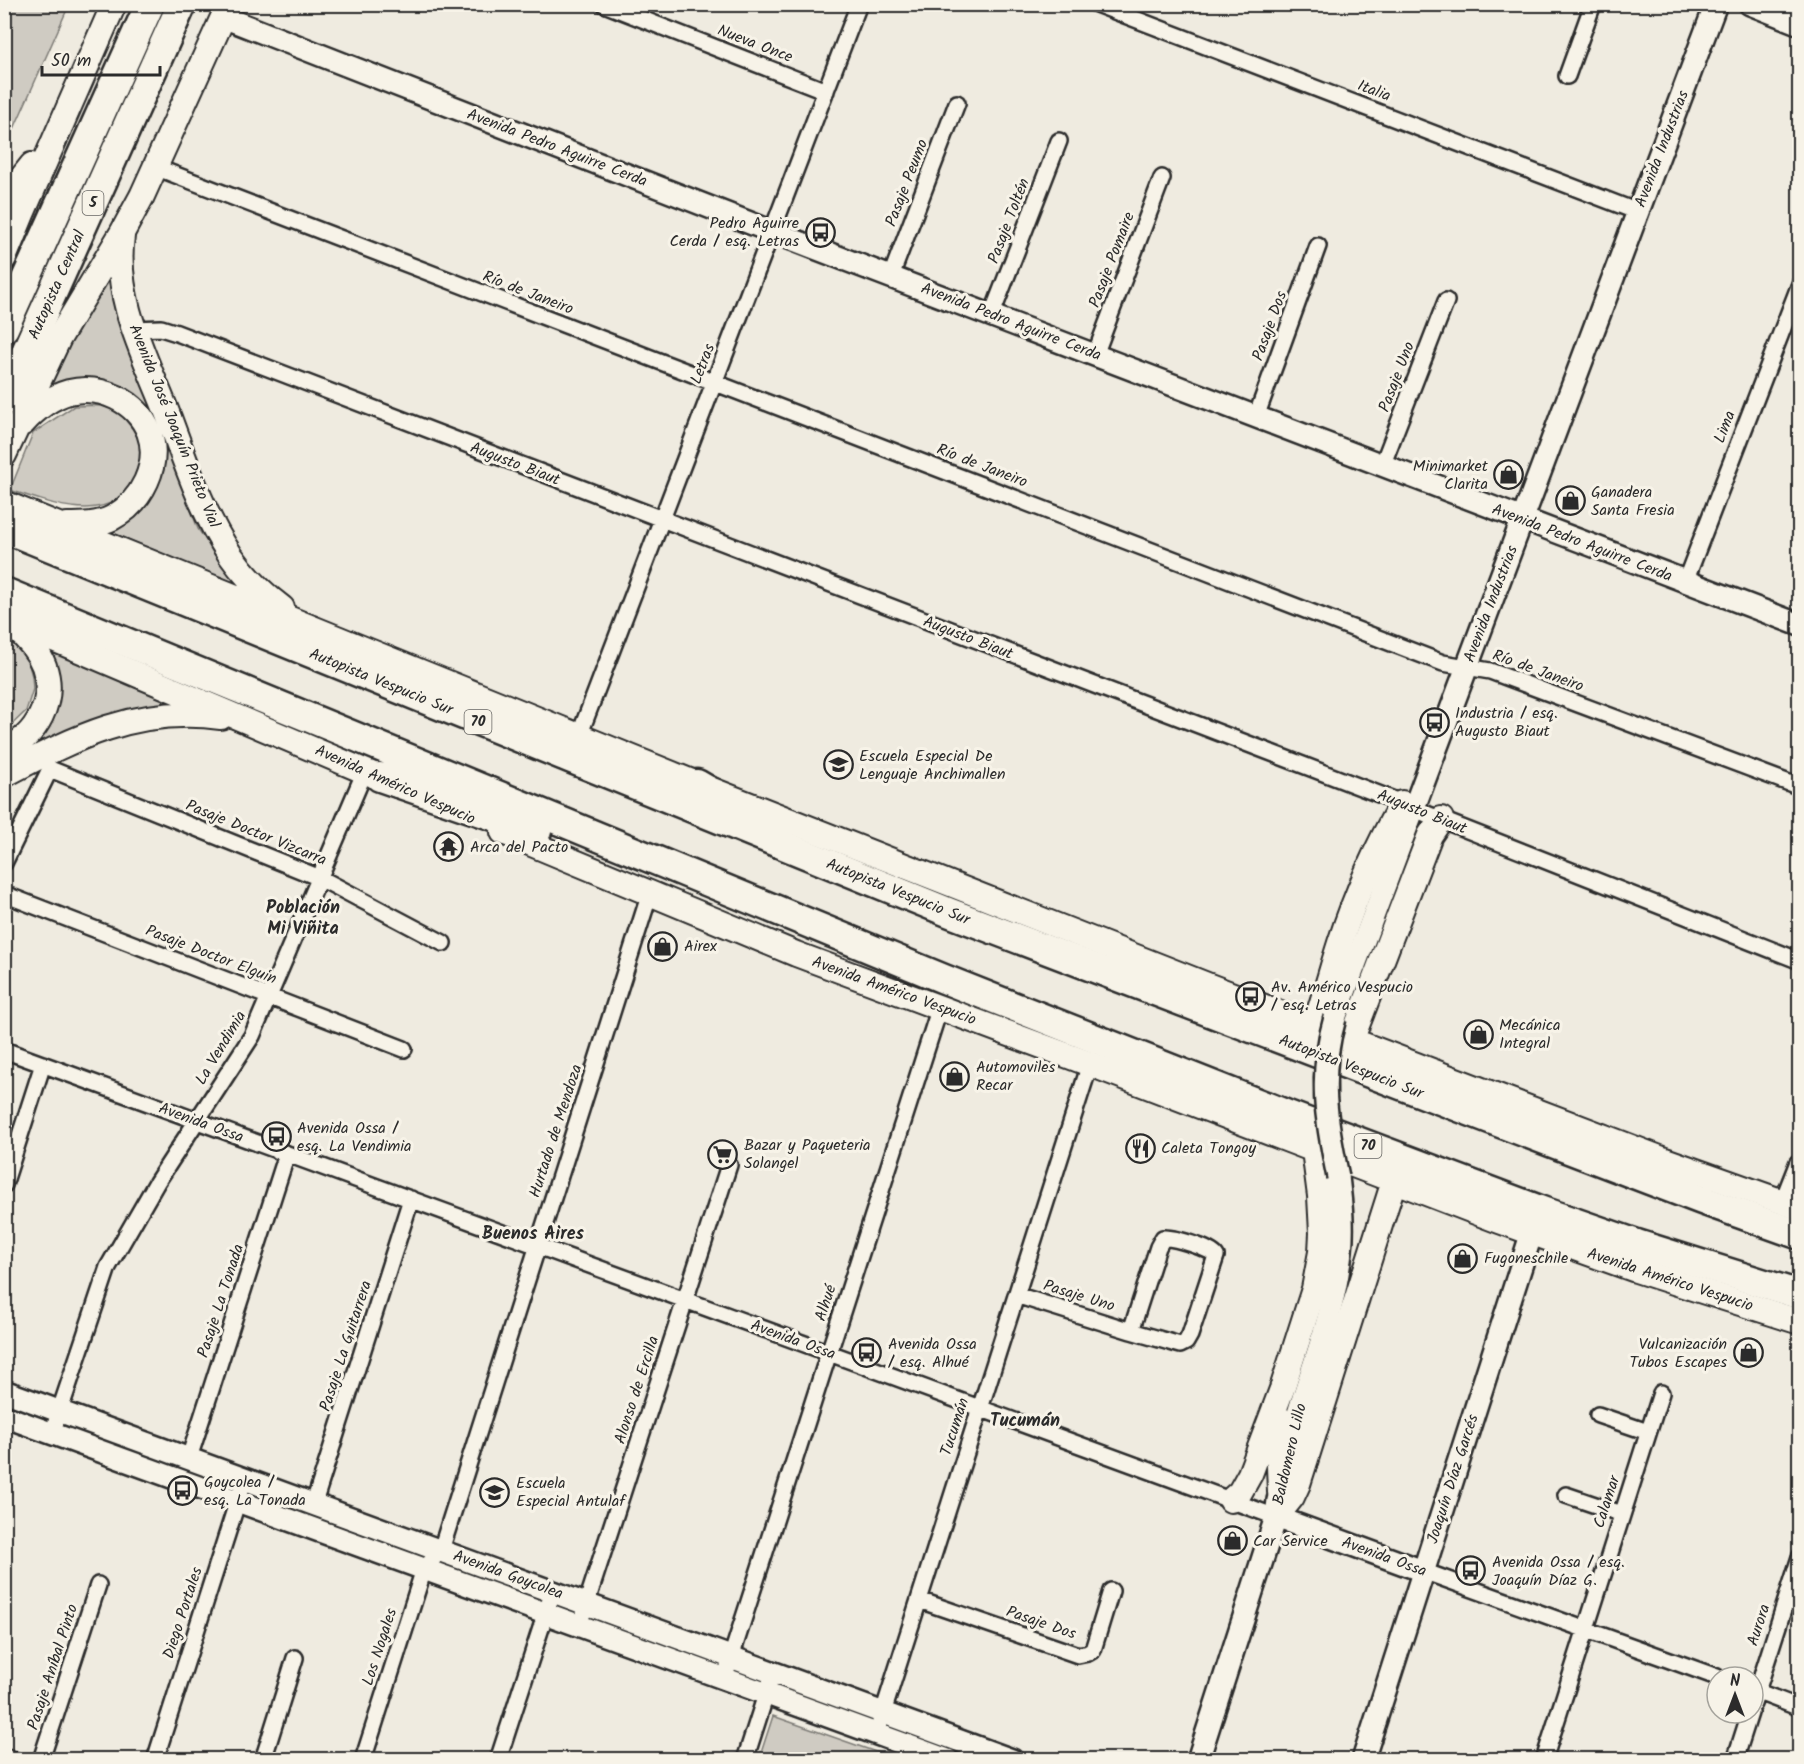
<svg xmlns="http://www.w3.org/2000/svg" width="1804" height="1764" viewBox="0 0 1804 1764" font-family="Kalam,sans-serif">
<style>
.green{fill:#cfcbc2;stroke:#7d7b76;stroke-width:1.5}
.lines{fill:none;stroke-linecap:round;stroke-linejoin:round}
.street-casing{stroke:#2b2b2b;stroke-width:20}
.secondary-casing{stroke:#2b2b2b;stroke-width:26}
.primary-casing{stroke:#2b2b2b;stroke-width:28}
.highway-casing{stroke:#2b2b2b;stroke-width:33}
.street{stroke:#f7f3e8;stroke-width:15}
.secondary{stroke:#f7f3e8;stroke-width:21}
.primary{stroke:#f7f3e8;stroke-width:24}
.highway{stroke:#f7f3e8;stroke-width:28}
.secondary-bridge-casing{stroke:#2b2b2b;stroke-width:26;stroke-linecap:butt}
.secondary-bridge{stroke:#f7f3e8;stroke-width:21}
.labels{text-anchor:middle;dominant-baseline:central;stroke-width:6;stroke-linejoin:round;paint-order:stroke}
.shield{fill:#f7f3e8;stroke:#686764;stroke-width:1.5}
.shield-label{font-size:15px;font-weight:bold;fill:#2b2b2b}
.street-label{font-size:16px;fill:#2b2b2b;stroke:#f7f3e8}
.poi-label{font-size:16px;fill:#2b2b2b;stroke:#f7f3e8;text-anchor:start}
.neighbourhood-label{font-size:18px;font-weight:bold;fill:#2b2b2b;stroke:#f7f3e8}
</style>
<rect width="100%" height="100%" fill="#efebe0"/>
<filter id="ink" filterUnits="userSpaceOnUse"><feTurbulence type="fractalNoise" baseFrequency=".0167" numOctaves="2"/><feDisplacementMap in="SourceGraphic" scale="12" xChannelSelector="R" yChannelSelector="G"/><feConvolveMatrix kernelMatrix="1 2 1 2 8 2 1 2 1" color-interpolation-filters="sRGB"/></filter>
<g filter="url(#ink)">
<!-- green -->
<path class="green" d="M5,4L69,5L5,149L4,5Z
M111,263L120,319L198,529L238,585L108,531L128,523L139,511L149,418L45,385Z
M74,406C85,406 100,404 110,408C117,411 124,417 128,423C160,461 135,507 86,508C60,508 35,498 10,490L33,433Z
M5,633L26,654L32,676L33,689L26,711L5,731Z
M42,646L181,704L5,767L43,734Z
M773,1716L896,1759H759Z"/>
<g class="lines">
<defs>
<path id="street" d="M604,4L826,91
M1096,4L1638,212
M1567,76L1593,4
M155,167L1443,663L1490,671L1800,787
M891,276L957,103
M992,314L1059,141
M134,329L161,328L177,333L1402,803
M1095,355L1162,178
M1256,417L1318,246
M1382,466L1446,301
M1685,582L1800,284
M579,736L859,4
M1414,809L1800,961
M4,863L50,769L320,878L443,943
M4,894L404,1049
M4,1050L1276,1517
M4,1185L43,1064
M1163,1238C1174,1237 1210,1248 1216,1256L1190,1335L1186,1342L1180,1345L1131,1331L1158,1247Z
M1016,1295L1131,1331
M1598,1415L1648,1432
M52,1434L108,1267L157,1182L252,1036L365,771
M189,1458L287,1154
M1566,1495L1622,1514
M314,1503L411,1199
M1423,1571L1717,1677
M919,1600L1078,1655L1088,1653L1093,1650L1111,1591
M583,1614L729,1165
M728,1667L940,1007
M1753,1690L1800,1708
M1753,1704L1800,1557
M880,1722L1090,1064
M4,1756L13,1760
M41,1760L98,1585
M155,1760L245,1478
M263,1760L295,1658
M363,1760L424,1569L441,1550L650,893
M498,1760L553,1591
M745,1760L769,1685
M1544,1760L1661,1393
M1735,1760L1750,1713"/>
<path id="secondary" d="M1750,4L1800,24
M223,17L773,232L1800,625
M1335,1018L1716,4
M1785,1203L1800,1165
M4,1391L1012,1760
M4,1416L948,1760
M1284,1469C1298,1395 1334,1326 1341,1251C1344,1226 1341,1202 1338,1177
M1276,1517L1423,1571
M1198,1760L1276,1517L1278,1500
M1363,1760L1532,1232"/>
<path id="primary" d="M4,200L32,165
M122,236C113,299 146,358 168,415C186,463 202,513 231,556C245,576 262,593 282,608
M4,258L22,214L114,4
M23,423C35,410 51,397 69,392C100,384 137,401 149,432C161,464 142,502 112,518C98,525 82,525 67,525
M4,455L59,338L122,233L142,196L229,4
M4,503L697,784L1212,987L1665,1160L1800,1208
M4,618L397,785
M4,750C37,737 56,700 44,666C38,650 26,637 13,626
M4,775C76,737 137,706 221,717
M503,832L796,954L1090,1064L1494,1219L1636,1270L1800,1322
M1314,1027C1324,999 1331,971 1340,943C1356,894 1376,848 1402,803
M1351,1041L1430,835L1441,819
M1277,1415L1280,1492
M1231,1500L1240,1492L1250,1474L1282,1389L1314,1289L1321,1252L1322,1233L1320,1196L1314,1150
M1276,1517L1292,1497L1298,1484L1394,1181"/>
<path id="highway" d="M4,328L150,4
M4,401L182,4
M4,528L948,912L1702,1200L1800,1235
M4,592L944,979L1288,1115L1545,1212L1637,1244L1800,1295
M380,777L537,831
M697,784L757,819"/>
</defs>
<!-- street casing -->
<use href="#street" class="street-casing"/>
<!-- secondary casing -->
<use href="#secondary" class="secondary-casing"/>
<!-- primary casing -->
<use href="#primary" class="primary-casing"/>
<!-- highway casing -->
<use href="#highway" class="highway-casing"/>
<!-- street -->
<use href="#street" class="street"/>
<!-- secondary -->
<use href="#secondary" class="secondary"/>
<!-- primary -->
<use href="#primary" class="primary"/>
<!-- highway -->
<use href="#highway" class="highway"/>
<defs>
<path id="secondary-bridge" d="M1335,1018C1318,1076 1326,1120 1338,1177"/>
</defs>
<!-- secondary-bridge casing -->
<use href="#secondary-bridge" class="secondary-bridge-casing"/>
<!-- secondary-bridge -->
<use href="#secondary-bridge" class="secondary-bridge"/>
</g>
</g>
<!-- icons -->
<defs>
<symbol id="bus-ring" viewBox="-11 -11 22 22"><circle r="9.5" fill="#f7f3e8" stroke="#2b2b2b" stroke-width="1.5"/><path d="M-5-6H5V4H4V6H2V4H-2V6H-4V4H-5ZM-3.5-4V0h7V-4ZM-3.5 1.2v1.5H-2V1.2ZM2 1.2v1.5H3.5V1.2Z" fill="#2b2b2b"/></symbol>
<symbol id="shop-ring" viewBox="-11 -11 22 22"><circle r="9.5" fill="#f7f3e8" stroke="#2b2b2b" stroke-width="1.5"/><path d="M-5-2.5h2.3a2.7 3.5 0 0 1 5.4 0H5L5.5 6h-11ZM-1.5-2.5h3a1.5 2.3 0 0 0-3 0Z" fill="#2b2b2b"/></symbol>
<symbol id="school-ring" viewBox="-11 -11 22 22"><circle r="9.5" fill="#f7f3e8" stroke="#2b2b2b" stroke-width="1.5"/><path d="M0-5L7-2L0 1L-7-2ZM-4 1L0 2.5L4 1V4Q0 6-4 4Z" fill="#2b2b2b"/></symbol>
<symbol id="temple-ring" viewBox="-11 -11 22 22"><circle r="9.5" fill="#f7f3e8" stroke="#2b2b2b" stroke-width="1.5"/><path d="M0-6L5-2H3V0L6.5 2.5H4V6H1.5V3h-3V6H-4V2.5H-6.5L-3 0V-2H-5Z" fill="#2b2b2b"/></symbol>
<symbol id="restaurant-ring" viewBox="-11 -11 22 22"><circle r="9.5" fill="#f7f3e8" stroke="#2b2b2b" stroke-width="1.5"/><path d="M-5-6h1v4h1v-4h1v4h1v-4h1v5L-1.5 .5V6h-2V.5L-5-1ZM5-6V6H3V1.5H1.5Q1.5-4 5-6Z" fill="#2b2b2b"/></symbol>
<symbol id="supermarket-ring" viewBox="-11 -11 22 22"><circle r="9.5" fill="#f7f3e8" stroke="#2b2b2b" stroke-width="1.5"/><path d="M-6-5.5h2.5l.6 2H6L4.5 2H-2.5L-4.4-4H-6ZM-1.5 3.2a1.3 1.3 0 1 0 .1 0ZM3 3.2a1.3 1.3 0 1 0 .1 0Z" fill="#2b2b2b"/></symbol>
</defs>
<g fill-rule="evenodd">
<use href="#bus-ring" x="804" y="216" width="33" height="33"/>
<use href="#shop-ring" x="1492" y="458" width="33" height="33"/>
<use href="#shop-ring" x="1554" y="484" width="33" height="33"/>
<use href="#bus-ring" x="1418" y="706" width="33" height="33"/>
<use href="#school-ring" x="822" y="748" width="33" height="33"/>
<use href="#temple-ring" x="432" y="830" width="33" height="33"/>
<use href="#shop-ring" x="646" y="930" width="33" height="33"/>
<use href="#bus-ring" x="1234" y="980" width="33" height="33"/>
<use href="#shop-ring" x="1462" y="1018" width="33" height="33"/>
<use href="#shop-ring" x="938" y="1060" width="33" height="33"/>
<use href="#bus-ring" x="260" y="1120" width="33" height="33"/>
<use href="#restaurant-ring" x="1124" y="1132" width="33" height="33"/>
<use href="#supermarket-ring" x="706" y="1138" width="33" height="33"/>
<use href="#shop-ring" x="1446" y="1242" width="33" height="33"/>
<use href="#bus-ring" x="850" y="1336" width="33" height="33"/>
<use href="#shop-ring" x="1732" y="1336" width="33" height="33"/>
<use href="#bus-ring" x="166" y="1474" width="33" height="33"/>
<use href="#school-ring" x="478" y="1476" width="33" height="33"/>
<use href="#shop-ring" x="1216" y="1524" width="33" height="33"/>
<use href="#bus-ring" x="1454" y="1554" width="33" height="33"/>
</g>
<g class="labels">
<!-- shield labels -->
<g class="shield">
<rect x="82.5" y="191" width="21" height="24" rx="4.5"/>
<rect x="464.5" y="710" width="27" height="24" rx="4.5"/>
<rect x="1354.5" y="1134" width="27" height="24" rx="4.5"/>
</g>
<g class="shield-label">
<text x="93" y="203">5</text>
<text x="478" y="722">70</text>
<text x="1368" y="1146">70</text>
</g>
<!-- street labels -->
<g class="street-label">
<text transform="translate(755 44) rotate(21)">Nueva Once</text>
<text transform="translate(1374 91) rotate(21)">Italia</text>
<text transform="translate(557 148) rotate(21)">Avenida Pedro Aguirre Cerda</text>
<text transform="translate(1662 149) rotate(-69)">Avenida Industrias</text>
<text transform="translate(907 183) rotate(-69)">Pasaje Peumo</text>
<text transform="translate(1009 221) rotate(-69)">Pasaje Toltén</text>
<text transform="translate(1112 260) rotate(-69)">Pasaje Pomaire</text>
<text transform="translate(57 285) rotate(-66)">Autopista Central</text>
<text transform="translate(528 293) rotate(21)">Río de Janeiro</text>
<text transform="translate(1011 322) rotate(21)">Avenida Pedro Aguirre Cerda</text>
<text transform="translate(1270 326) rotate(-70)">Pasaje Dos</text>
<text transform="translate(703 364) rotate(-69)">Letras</text>
<text transform="translate(1397 377) rotate(-69)">Pasaje Uno</text>
<text transform="translate(174 426) rotate(68)">Avenida José Joaquín Prieto Vial</text>
<text transform="translate(1725 427) rotate(-69)">Lima</text>
<text transform="translate(515 464) rotate(21)">Augusto Biaut</text>
<text transform="translate(982 466) rotate(21)">Río de Janeiro</text>
<text transform="translate(1582 543) rotate(21)">Avenida Pedro Aguirre Cerda</text>
<text transform="translate(1491 604) rotate(-69)">Avenida Industrias</text>
<text transform="translate(968 638) rotate(21)">Augusto Biaut</text>
<text transform="translate(1538 671) rotate(20)">Río de Janeiro</text>
<text transform="translate(381 682) rotate(22)">Autopista Vespucio Sur</text>
<text transform="translate(395 785) rotate(24)">Avenida Américo Vespucio</text>
<text transform="translate(1422 812) rotate(22)">Augusto Biaut</text>
<text transform="translate(256 833) rotate(22)">Pasaje Doctor Vizcarra</text>
<text transform="translate(898 892) rotate(22)">Autopista Vespucio Sur</text>
<text transform="translate(211 955) rotate(21)">Pasaje Doctor Elguin</text>
<text transform="translate(894 991) rotate(20)">Avenida Américo Vespucio</text>
<text transform="translate(221 1048) rotate(-59)">La Vendimia</text>
<text transform="translate(1351 1067) rotate(21)">Autopista Vespucio Sur</text>
<text transform="translate(201 1123) rotate(20)">Avenida Ossa</text>
<text transform="translate(556 1131) rotate(-72)">Hurtado de Mendoza</text>
<text transform="translate(1670 1280) rotate(18)">Avenida Américo Vespucio</text>
<text transform="translate(1079 1296) rotate(17)">Pasaje Uno</text>
<text transform="translate(221 1301) rotate(-72)">Pasaje La Tonada</text>
<text transform="translate(826 1303) rotate(-72)">Alhué</text>
<text transform="translate(793 1340) rotate(20)">Avenida Ossa</text>
<text transform="translate(346 1346) rotate(-72)">Pasaje La Guitarrera</text>
<text transform="translate(637 1390) rotate(-72)">Alonso de Ercilla</text>
<text transform="translate(955 1427) rotate(-72)">Tucumán</text>
<text transform="translate(1290 1454) rotate(-77)">Baldomero Lillo</text>
<text transform="translate(1453 1479) rotate(-72)">Joaquín Díaz Garcés</text>
<text transform="translate(1607 1502) rotate(-72)">Calamar</text>
<text transform="translate(1384 1557) rotate(20)">Avenida Ossa</text>
<text transform="translate(508 1575) rotate(20)">Avenida Goycolea</text>
<text transform="translate(183 1613) rotate(-72)">Diego Portales</text>
<text transform="translate(1041 1623) rotate(19)">Pasaje Dos</text>
<text transform="translate(1759 1625) rotate(-72)">Aurora</text>
<text transform="translate(380 1647) rotate(-72)">Los Nogales</text>
<text transform="translate(53 1667) rotate(-72)">Pasaje Aníbal Pinto</text>
</g>
<!-- poi labels -->
<g class="poi-label">
<text x="799" y="223" text-anchor="end">Pedro Aguirre<tspan x="799" dy="18">Cerda / esq. Letras</tspan></text>
<text x="1488" y="466" text-anchor="end">Minimarket<tspan x="1488" dy="18">Clarita</tspan></text>
<text x="1591" y="492">Ganadera<tspan x="1591" dy="18">Santa Fresia</tspan></text>
<text x="1455" y="713">Industria / esq.<tspan x="1455" dy="18">Augusto Biaut</tspan></text>
<text x="859" y="756">Escuela Especial De<tspan x="859" dy="18">Lenguaje Anchimallen</tspan></text>
<text x="470" y="847">Arca del Pacto</text>
<text x="684" y="946">Airex</text>
<text x="1271" y="987">Av. Américo Vespucio<tspan x="1271" dy="18">/ esq. Letras</tspan></text>
<text x="1499" y="1025">Mecánica<tspan x="1499" dy="18">Integral</tspan></text>
<text x="976" y="1067">Automoviles<tspan x="976" dy="18">Recar</tspan></text>
<text x="297" y="1128">Avenida Ossa /<tspan x="297" dy="18">esq. La Vendimia</tspan></text>
<text x="744" y="1145">Bazar y Paqueteria<tspan x="744" dy="18">Solangel</tspan></text>
<text x="1161" y="1148">Caleta Tongoy</text>
<text x="1484" y="1258">Fugoneschile</text>
<text x="888" y="1344">Avenida Ossa<tspan x="888" dy="18">/ esq. Alhué</tspan></text>
<text x="1727" y="1344" text-anchor="end">Vulcanización<tspan x="1727" dy="18">Tubos Escapes</tspan></text>
<text x="204" y="1482">Goycolea /<tspan x="204" dy="18">esq. La Tonada</tspan></text>
<text x="516" y="1483">Escuela<tspan x="516" dy="18">Especial Antulaf</tspan></text>
<text x="1253" y="1541">Car Service</text>
<text x="1492" y="1562">Avenida Ossa / esq.<tspan x="1492" dy="18">Joaquín Díaz G.</tspan></text>
</g>
<!-- neighbourhood labels -->
<g class="neighbourhood-label">
<text x="303" y="908">Población<tspan x="303" dy="21">Mi Viñita</tspan></text>
<text x="533" y="1234">Buenos Aires</text>
<text x="1025" y="1421">Tucumán</text>
</g>
</g>
<!-- margin -->
<rect width="1804" height="1764" fill="none" stroke="#f7f3e8" stroke-width="24"/>
<rect x="12" y="12" width="1780" height="1740" fill="none" stroke="#2b2b2b" stroke-width="2" filter="url(#ink)"/>
<!-- north arrow -->
<g transform="translate(1735 1695)"><circle r="28" fill="#f7f3e8" stroke="#a5a39c" stroke-width="1.5"/>
<path d="M0-4.5L10 22L0 15L-10 22Z" fill="#2b2b2b"/>
<text y="-9" font-size="16" font-weight="bold" text-anchor="middle" fill="#2b2b2b">N</text>
</g>
<!-- scale -->
<path d="M42 66v9h118v-9" fill="none" stroke="#2b2b2b" stroke-width="3"/>
<text x="51" y="66" font-size="18" fill="#2b2b2b" stroke="#f7f3e8" stroke-width="4.5" paint-order="stroke">50 m</text>
</svg>
